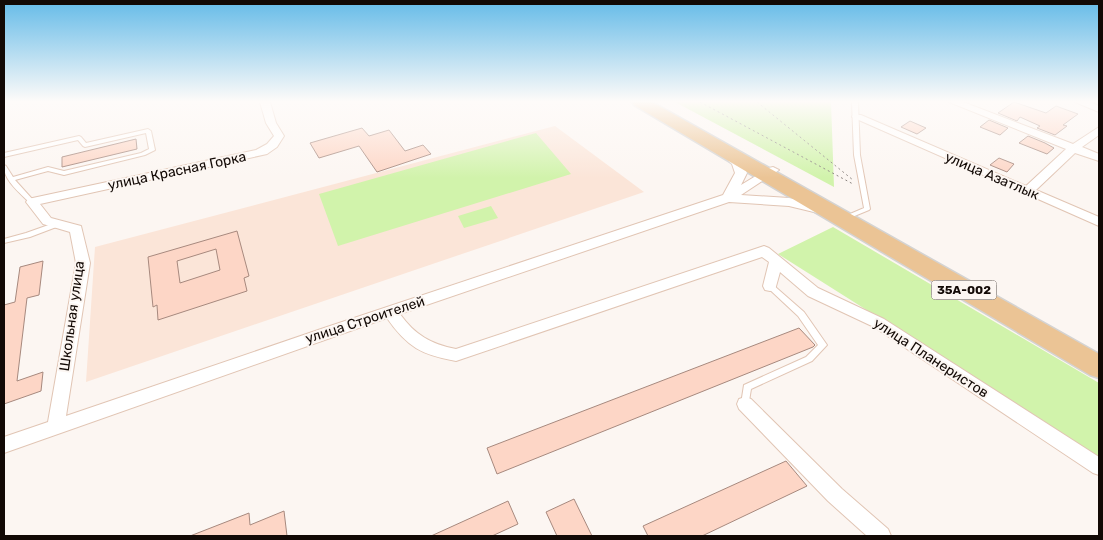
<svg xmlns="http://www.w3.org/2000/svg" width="1103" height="540" viewBox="0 0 1103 540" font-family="Rubik,sans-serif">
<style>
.built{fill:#fbe5d8}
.green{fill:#d1f3ab}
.building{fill:#fdd6c6;stroke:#a7897e;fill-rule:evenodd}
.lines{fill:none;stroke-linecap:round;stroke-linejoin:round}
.lane-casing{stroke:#e1c5b4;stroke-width:2}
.street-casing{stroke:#e1c5b4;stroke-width:2}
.primary-casing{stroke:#d4d3d2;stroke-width:3}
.path{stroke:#8c8581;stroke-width:1;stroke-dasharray:2 3;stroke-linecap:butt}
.lane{fill:#fff;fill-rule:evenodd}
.street{fill:#fff;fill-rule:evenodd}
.primary{fill:#ebc495;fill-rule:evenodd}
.labels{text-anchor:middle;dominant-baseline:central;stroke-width:4;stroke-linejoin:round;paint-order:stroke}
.shield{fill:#fcf6f2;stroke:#58504c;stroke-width:1}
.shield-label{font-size:12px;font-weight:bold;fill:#120905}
.street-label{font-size:14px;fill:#120905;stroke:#fcf6f2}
</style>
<rect width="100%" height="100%" fill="#fcf6f2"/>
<!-- built -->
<path class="built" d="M555,126L644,192L86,382L95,247Z"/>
<!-- green -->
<path class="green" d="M675,102H831L834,187Z
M536,133L571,174L338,246L319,194Z
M491,206L498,218L464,228L458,216Z
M833,227L1099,383V457L778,254Z"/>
<!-- building -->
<path class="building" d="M1014,102L1046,113L1056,106L1078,114L1063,125L1067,126L1055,135L1037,128L1040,126L1020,117L1017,121L998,113Z
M989,120L1008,128L1000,135L980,127Z
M910,121L926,128L917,134L901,127Z
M362,128L369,136L389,130L405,151L423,145L431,154L377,172L359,146L319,158L310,143Z
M1028,136L1045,143L1054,148L1047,154L1019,143Z
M136,139L137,149L62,167V157Z
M999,158L1014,164L1007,172L990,165Z
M237,231L249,276L244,278L247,291L158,320L157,305L153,307L148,257ZM216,249L220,270L180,283L177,261Z
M43,261L39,295L27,298L17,381L43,372L41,391L4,404V305L15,302L20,267Z
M799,328L815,345L813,347L497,474L487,448Z
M786,461L807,486L702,536H648L643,526Z
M574,499L592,536H557L546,512Z
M508,501L518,524L492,536H431Z
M284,511L287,536H190L249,513L250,525Z"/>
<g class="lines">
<defs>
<path id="lane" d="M852,102H858L860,155L870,209L869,210L852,217L850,216L849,215L850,214L864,208L854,155Z
M148,129L151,131L155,150L145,155L64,175L48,171L15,180L34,201L35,202L34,203H30C20,193 3,180 4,165L6,166L13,177L48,167L64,171L141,153L149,149L146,133L85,147L83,146L78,140L4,157V153L79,136L81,137L86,143Z
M57,222H59L60,224L59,226L30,237L4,243V239L26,233Z
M770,283L772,284L804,312L827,345L812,361L751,389L748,407L745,408L742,407L741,404L744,385L806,357L818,345L798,316L768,288L766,286L768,284Z"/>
<path id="street" d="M260,102H270L276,123L284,136L277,147L267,154L40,204L51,218L81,226L90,263L66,416L324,328L723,195L735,173L732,164L720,153L726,150C737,153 743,163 747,173L741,185L769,168L773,167L779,170L741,195L789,198L822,206L824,209L818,213L789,206L729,202L400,314C415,335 431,344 456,349L764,246L769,248L818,288L884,319L1099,457V475L1093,473L874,327L808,296L780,272L775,290L770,291L765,290L763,286L769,262L762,257L456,361C422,355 407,347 387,318L4,453V437L48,422L76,263L70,232L43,224L26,202L28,199L256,150L267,144L274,136L266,123Z
M949,102H963L1073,144L1099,127V135L1082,147L1099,154V161L1075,153L1036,190L1099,217V226L852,117L853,115H861L1026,186L1066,149Z
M1075,102H1090L1099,106V112Z
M745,397L751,399L842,489L888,529L891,536H867L828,501L739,409L737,404L739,399Z"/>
<path id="primary" d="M632,102H652L1099,354V378L1090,375L634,105Z"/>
</defs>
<!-- lane casing -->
<use href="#lane" class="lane-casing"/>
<!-- street casing -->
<use href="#street" class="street-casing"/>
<!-- primary casing -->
<use href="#primary" class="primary-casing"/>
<!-- path -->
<path class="path" d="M700,102L853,184
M757,102L853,180"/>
<!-- lane -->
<use href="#lane" class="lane"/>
<!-- street -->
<use href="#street" class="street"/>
<!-- primary -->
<use href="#primary" class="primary"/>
</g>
<!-- sky -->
<linearGradient id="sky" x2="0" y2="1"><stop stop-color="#65bbe8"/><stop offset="0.57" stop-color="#fefbf9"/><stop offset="1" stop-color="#fefbf9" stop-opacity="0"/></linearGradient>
<rect width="1103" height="178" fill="url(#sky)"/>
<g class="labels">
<!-- shield labels -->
<rect class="shield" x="931.5" y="280.5" width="65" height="19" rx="4"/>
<g class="shield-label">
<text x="964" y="290">35А-002</text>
</g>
<!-- street labels -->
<g class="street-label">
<text transform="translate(177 171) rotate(-12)">улица Красная Горка</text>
<text transform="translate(992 176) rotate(23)">улица Азатлык</text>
<text transform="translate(72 316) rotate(-82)">Школьная улица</text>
<text transform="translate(365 320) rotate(-18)">улица Строителей</text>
<text transform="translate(931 358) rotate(33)">улица Планеристов</text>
</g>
</g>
<!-- border -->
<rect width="1103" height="540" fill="none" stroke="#120905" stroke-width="10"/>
</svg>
